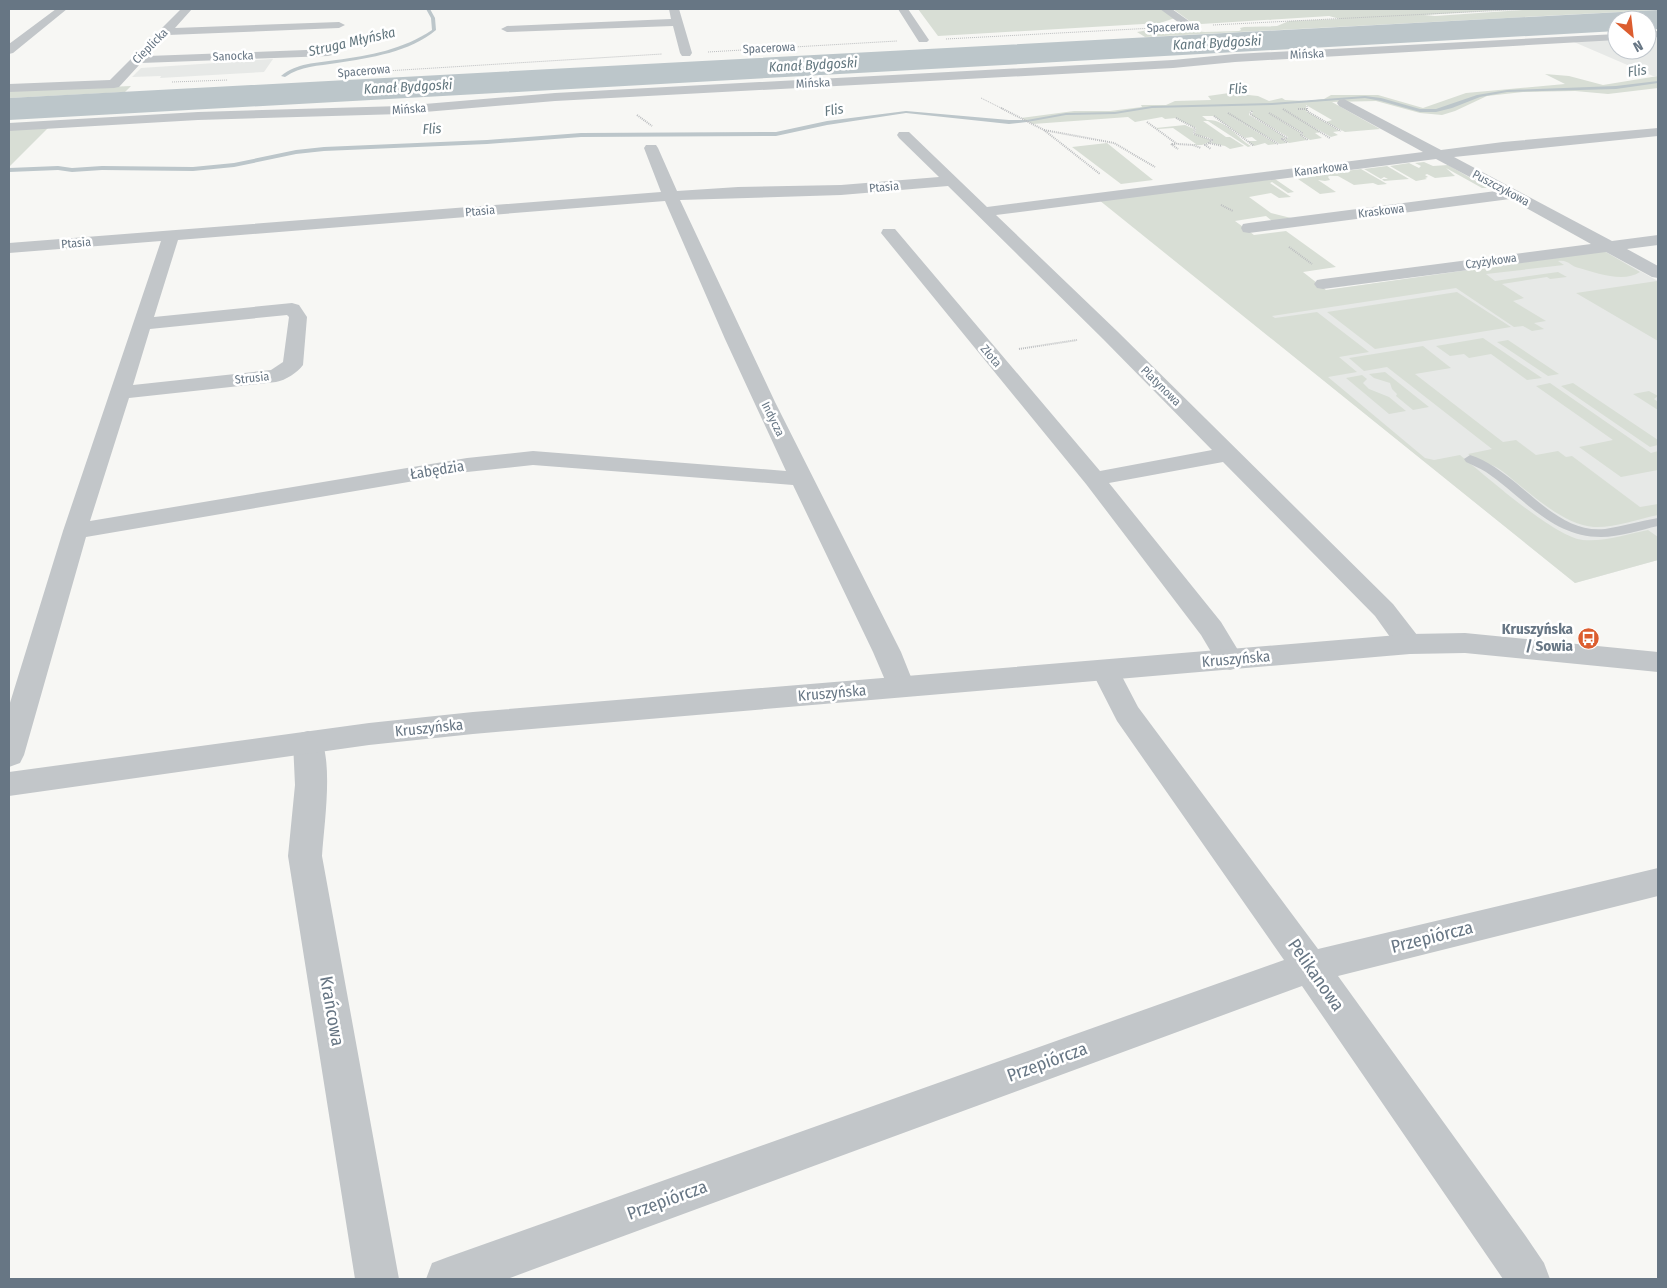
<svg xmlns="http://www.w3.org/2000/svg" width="1667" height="1288" viewBox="0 0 1667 1288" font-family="'Fira Sans Condensed',sans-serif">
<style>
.built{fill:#e7e9e7}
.green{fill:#d8ded5}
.water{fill:#bcc6ca}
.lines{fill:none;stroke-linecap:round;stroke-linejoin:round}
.stream{fill:#bcc6ca;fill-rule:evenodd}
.path-far1{stroke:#bcbec0;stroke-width:1;stroke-dasharray:1 1;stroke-linecap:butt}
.path{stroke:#bcbec0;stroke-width:2;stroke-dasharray:1 1;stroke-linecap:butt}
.service{fill:#c2c6c9;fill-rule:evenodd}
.minor{fill:#c2c6c9;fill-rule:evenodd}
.tertiary{fill:#c2c6c9;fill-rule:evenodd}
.labels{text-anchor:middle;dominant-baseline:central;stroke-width:5;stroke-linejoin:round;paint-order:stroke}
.far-street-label{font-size:12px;fill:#677684;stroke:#fff}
.far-water-label{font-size:14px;font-style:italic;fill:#63777f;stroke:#fff}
.street-label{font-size:15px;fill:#677684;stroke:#fff}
.poi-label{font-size:15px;font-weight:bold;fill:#677684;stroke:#fff;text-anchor:end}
.near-street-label{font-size:18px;fill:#677684;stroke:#fff}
</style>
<rect width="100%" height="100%" fill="#f7f7f4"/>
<!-- built -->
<path class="built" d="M1658,36V76H1653L1567,39L1617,38V50H1647V37Z
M273,59L264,72L160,78L161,76L132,77L141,68Z
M1604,251L1658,281V560L1575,583L1229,304Z"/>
<!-- green -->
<path class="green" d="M918,9H1161L1175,18L1160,23L938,36Z
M1173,9H1517L1424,15L1435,16L1537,9L1658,10L1145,37L1137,32L1160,28L1205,32L1239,31L1241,30L1240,28L1244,27L1277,26L1289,21L1340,19L1329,16L1201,24L1191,22Z
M1545,74L1569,76L1603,85L1658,76V88L1608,94L1575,91L1523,92L1487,96L1455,111L1442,115L1420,113L1376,101L1332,102L1380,129L1345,132L1326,122L1332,120L1306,105V111L1340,131L1333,132L1338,135L1331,137L1283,109L1321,132L1315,133L1322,138L1310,140L1302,135L1303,133L1269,113L1301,133L1300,135L1307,140L1289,143L1284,140L1288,137L1251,115L1253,112L1250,111L1249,115L1285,137L1281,139L1287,143L1280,144L1227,114L1277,144L1268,145L1265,143L1254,146L1247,141H1257L1252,137L1245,138L1214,116H1202L1207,120C1226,119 1237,138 1251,146L1248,147L1208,121H1203L1226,137H1230L1244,146L1230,149L1225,146L1211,143L1213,140C1208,136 1201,137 1195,134L1196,128L1176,118L1165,119L1162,117L1135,122L1128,117L1033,124L1021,118L1074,111H1110L1142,107L1141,105H1166L1175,101L1211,100L1208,96L1229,93L1258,96L1269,101L1282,98L1285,100L1307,101L1324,99L1331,95H1378L1423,108L1466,93L1565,84Z
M131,86L125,92L9,98V91Z
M1185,125L1194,129L1193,134L1211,140L1210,142L1202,145H1192L1196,144L1173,128L1158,129L1156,128Z
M50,126L9,167V129Z
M1107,143L1153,180L1121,184L1072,147Z
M1424,162L1433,166L1448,165L1488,188H1482L1446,168L1455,176L1435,178L1427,174L1425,175L1428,177L1425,178L1427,179L1416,181L1390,166L1409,163L1419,168L1421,166L1415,163Z
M1387,166L1409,179L1384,181L1382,179H1388L1384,177L1381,179L1364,169Z
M1361,169L1387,184L1378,185L1373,183L1354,185L1338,176H1329L1328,177L1330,180L1325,181L1318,180L1336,192L1320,194L1298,179L1316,176L1314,175Z
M1275,179L1294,192L1288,193L1272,182L1270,183L1291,197L1279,198L1271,193L1249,197L1271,213L1291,218L1272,221L1266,216L1235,221L1254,235L1286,231L1336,267L1303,272L1326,290L1604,251L1640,272C1624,283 1596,273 1579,268C1570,266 1568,259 1558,261L1564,265L1486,274L1495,281L1558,272L1567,277L1550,279L1547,277L1502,284L1524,298L1513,301L1546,321L1534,323L1544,329L1532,331L1523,326L1514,327L1456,288L1272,316L1275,318L1317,312L1369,352L1339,357L1357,372L1328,377L1425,458L1434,460L1460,455C1485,475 1554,537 1583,540C1604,542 1628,534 1648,530L1658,537V560L1575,583L1099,200Z
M1658,281V341L1576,293L1657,281Z
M1457,292L1511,327L1375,349L1327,312Z
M1483,338L1542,378L1527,380L1491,354L1469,358L1464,354L1450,356L1436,346Z
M1508,340L1559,374L1548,376L1497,342Z
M1423,346L1451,368L1415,374L1503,442L1516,440L1536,455L1558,451L1566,457L1572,456L1640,507L1658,504V515C1638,519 1614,528 1594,527C1562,525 1527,490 1502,471C1492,463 1478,462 1468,454L1492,449L1387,367L1364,371L1349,358Z
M1385,372L1429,407L1413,410L1396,396L1397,394L1392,389L1390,383L1374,378L1369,374Z
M1362,375L1367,379L1363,383L1369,389L1389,397L1406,411L1389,414L1346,378Z
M1550,383L1651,453L1658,451V470L1621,477L1579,447L1613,440L1536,386Z
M1573,383L1658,440V445L1650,447L1561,386Z
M1649,391L1658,396L1654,399L1658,402V410L1633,394Z"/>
<!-- water -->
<path class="water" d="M1658,10V29L1647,30V20H1617V31L9,120V98Z"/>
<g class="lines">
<!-- stream -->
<path class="stream" d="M426,9H430L435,18L436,30C410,52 370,58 337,63C318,66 301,66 285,77L281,76C296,63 317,63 336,60C369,56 404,49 432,30L431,18Z
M1658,81V83L1616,89L1507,92L1480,97L1452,108L1436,112H1420L1381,101L1365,98L1272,105L1152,108L1115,114L1066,115L1027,122L1009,124L906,113L827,125L776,136L581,137L487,144L324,151L296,154L234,167L193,171L102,170L72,172L58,170L9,172V168L58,166L72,168L102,166L193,167L234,163L296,150L324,147L487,140L581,133L776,132L827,121L906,111L1009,120H1027L1066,113L1115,112L1152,106L1272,103L1365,96L1381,98L1420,109H1436L1477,95L1507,90L1616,86Z"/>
<!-- path-far1 -->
<path class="path-far1" d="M1213,25L1528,9
M946,39L1154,28
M708,52L897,41
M337,74L662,54
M172,82L228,80
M981,98L1003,109
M1307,106V109
M1298,109H1307"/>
<!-- path -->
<path class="path" d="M1001,108L1044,130L1100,174
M1307,108V111L1341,131
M1283,109L1330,138
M1298,109H1307
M1252,111L1250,114L1287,138L1282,139L1288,143
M1228,113L1278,144
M1269,113L1302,133L1301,135L1308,140
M637,115L652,126
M1214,116L1254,146
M1176,118L1195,128L1194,134L1212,140L1209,143L1222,146
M1147,122L1177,144L1193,145L1201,148
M1044,130L1114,143L1155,167
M1209,143L1205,145L1211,149
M1175,144H1171L1178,149
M1221,205L1233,211
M1289,247L1312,264
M1019,349L1077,340"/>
<!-- service -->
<path class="service" d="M1470,455C1487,460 1502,472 1516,483C1541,504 1570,533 1605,529C1623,526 1641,521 1658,518V526C1640,530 1620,537 1601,537C1552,537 1524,498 1486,472C1480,468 1472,465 1466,462L1464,459Z"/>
<!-- minor -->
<path class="minor" d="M56,9H67L13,53L9,54V44Z
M181,9H192L175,28L339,22L345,25L339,28L168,35L148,56L332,49L334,52L332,55L328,56L141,63L119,87L114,88L9,92V84L110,80Z
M669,9H679L692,53L690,56H682L680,53L673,26L507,32L501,29L507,26L671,19Z
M898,9H908L929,40L927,42H919Z
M1160,9H1172L1196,26L1190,29L1186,28Z
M1658,31V37L1647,38V32Z
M1617,34V40L1235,62L1173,68L555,101L401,114L198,120L9,131V123L198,112L401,106L555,93L1173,60L1235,54Z
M1344,99L1441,150L1503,142L1658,128V136L1454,157L1612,241L1658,235V245L1627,249L1658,266V278L1652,277L1606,252L1323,289L1317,288L1314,284L1317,280L1323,279L1591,244L1510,199L1249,233L1243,232L1241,228L1243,224L1249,223L1496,191L1436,159L996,215L1117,331L1393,604L1424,644L1420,651L1410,654L1400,651L1375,616L1223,462L1109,483L1221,622L1244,660L1240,667L1230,670L1220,667L1201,635L1086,484L881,233L883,229H895L1100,471L1212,450L1103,339L948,186L841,195L680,200L775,402L901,652L915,687L911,694L901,697L891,694L873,652L793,485L533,465L467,472L86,537L24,755L20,763L9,767V706L63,531L161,241L9,253V243L661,192L644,148L646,145H656L658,148L677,191L738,187L841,185L939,177L899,138L897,135L899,132H909L987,207L1423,152L1339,106L1337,103L1339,100ZM665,201L725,339L786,471L533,451L467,458L90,521L129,398L276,382C286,380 297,373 303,365L307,317L299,305L292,303L154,317L178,240ZM287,315L289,317L283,362L271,370L133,385L150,329Z
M1105,660L1115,663L1138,707L1318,949L1658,868V896L1338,976L1525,1235L1544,1263L1550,1279H1503L1302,986L507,1279H426L432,1263L448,1257L1284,960L1117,721L1091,670L1095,663Z
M308,731L319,734C334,761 324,824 322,856L399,1279H355L288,856L295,785L293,742L297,734Z"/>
<!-- tertiary -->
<path class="tertiary" d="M1465,633L1658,652V672L1465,653L1410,654L473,734L369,745L9,796V772L369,723L473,712L1410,634Z"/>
</g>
<!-- icons -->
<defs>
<symbol id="bus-disc" viewBox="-11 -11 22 22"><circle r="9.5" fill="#dc5d2f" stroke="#fff"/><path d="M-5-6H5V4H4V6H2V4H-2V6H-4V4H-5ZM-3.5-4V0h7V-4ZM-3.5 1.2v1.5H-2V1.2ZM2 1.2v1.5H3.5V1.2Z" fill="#fff"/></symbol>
</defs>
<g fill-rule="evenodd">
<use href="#bus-disc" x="1576" y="626" width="25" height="25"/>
</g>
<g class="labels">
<!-- far-street labels -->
<g class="far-street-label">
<text transform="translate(1173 27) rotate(-3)">Spacerowa</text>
<text transform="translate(150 46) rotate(-45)">Cieplicka</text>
<text transform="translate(769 48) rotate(-3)">Spacerowa</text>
<text transform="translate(1307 54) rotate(-3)">Mińska</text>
<text transform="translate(233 56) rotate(-2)">Sanocka</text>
<text transform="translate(364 71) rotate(-5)">Spacerowa</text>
<text transform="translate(813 83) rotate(-3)">Mińska</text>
<text transform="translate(409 109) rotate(-4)">Mińska</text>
<text transform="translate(1321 169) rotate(-7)">Kanarkowa</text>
<text transform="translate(884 187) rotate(-5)">Ptasia</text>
<text transform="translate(1501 188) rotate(28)">Puszczykowa</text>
<text transform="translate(480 211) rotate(-5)">Ptasia</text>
<text transform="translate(1381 211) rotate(-7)">Kraskowa</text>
<text transform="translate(76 243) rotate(-5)">Ptasia</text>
<text transform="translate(1491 261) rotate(-8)">Czyżykowa</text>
<text transform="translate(991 356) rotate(50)">Złota</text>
<text transform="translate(252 378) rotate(-6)">Strusia</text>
<text transform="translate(1161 386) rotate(45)">Platynowa</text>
<text transform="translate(773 419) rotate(64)">Indycza</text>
</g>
<!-- far-water labels -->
<g class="far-water-label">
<text transform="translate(352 42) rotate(-13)">Struga Młyńska</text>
<text transform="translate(1217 43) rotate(-3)">Kanał Bydgoski</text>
<text transform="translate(813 65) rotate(-3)">Kanał Bydgoski</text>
<text transform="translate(1637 71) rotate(-8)">Flis</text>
<text transform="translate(408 87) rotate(-3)">Kanał Bydgoski</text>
<text transform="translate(1238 89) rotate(-3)">Flis</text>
<text transform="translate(834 110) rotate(-9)">Flis</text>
<text transform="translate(432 129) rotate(-3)">Flis</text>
</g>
<!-- street labels -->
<g class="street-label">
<text transform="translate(437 470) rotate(-9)">Łabędzia</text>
<text transform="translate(1236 659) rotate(-5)">Kruszyńska</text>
<text transform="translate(832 693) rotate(-5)">Kruszyńska</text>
<text transform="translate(429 728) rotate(-6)">Kruszyńska</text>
</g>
<!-- poi labels -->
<g class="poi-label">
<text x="1573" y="629">Kruszyńska<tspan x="1573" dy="17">/ Sowia</tspan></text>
</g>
<!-- near-street labels -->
<g class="near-street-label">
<text transform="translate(1432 937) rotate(-14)">Przepiórcza</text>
<text transform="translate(1316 975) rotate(55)">Pelikanowa</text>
<text transform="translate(332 1011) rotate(80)">Krańcowa</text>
<text transform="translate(1047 1062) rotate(-20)">Przepiórcza</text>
<text transform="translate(667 1200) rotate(-20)">Przepiórcza</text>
</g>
</g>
<!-- border -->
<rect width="1667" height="1288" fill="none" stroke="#677684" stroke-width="20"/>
<!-- north arrow -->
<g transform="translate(1632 35) rotate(152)"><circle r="24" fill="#ffffff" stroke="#c2c8ce"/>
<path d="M0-4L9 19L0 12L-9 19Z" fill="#dc5d2f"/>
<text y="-8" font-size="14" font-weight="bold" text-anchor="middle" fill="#677684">N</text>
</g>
</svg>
